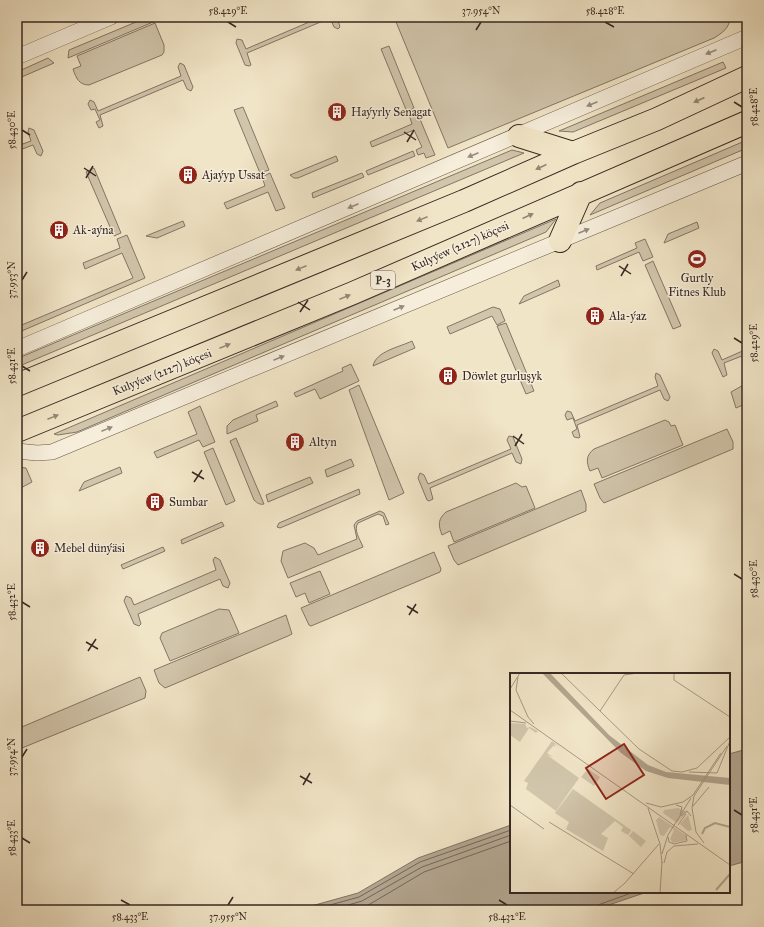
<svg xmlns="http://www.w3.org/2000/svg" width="764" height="927" viewBox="0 0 764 927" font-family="'IM FELL Great Primer',serif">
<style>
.green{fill:#d1c5ab;stroke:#847666}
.water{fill:#b2a58f;stroke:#817363}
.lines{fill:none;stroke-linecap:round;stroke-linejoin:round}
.shore{stroke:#746658;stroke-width:1}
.minor-casing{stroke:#66574b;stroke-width:16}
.trunk-casing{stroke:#372822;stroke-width:24}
.minor{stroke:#f6eedb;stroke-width:15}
.trunk{stroke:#f1e5c7;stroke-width:22}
.oneway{fill:#968b7e}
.oneway2{fill:#948674}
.ticks{fill:none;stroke:#372822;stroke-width:1.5}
.labels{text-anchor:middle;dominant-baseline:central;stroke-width:3;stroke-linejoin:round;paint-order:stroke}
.shield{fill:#f6eedb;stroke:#70635a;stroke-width:1}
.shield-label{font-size:11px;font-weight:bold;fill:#372822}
.poi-label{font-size:12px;fill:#372822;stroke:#f6eedb;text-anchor:start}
.street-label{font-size:12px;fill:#372822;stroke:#f6eedb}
.inset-river{fill:none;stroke:#b2a58f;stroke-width:2}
.inset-road{fill:none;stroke:#a79985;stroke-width:1}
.view{fill:#8f2418;fill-opacity:0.15;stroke:#8f2418;stroke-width:2}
.inset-edge{fill:none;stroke:#372822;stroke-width:2}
.neatline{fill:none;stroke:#372822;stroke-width:1.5}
.ticks-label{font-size:10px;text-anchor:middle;fill:#372822}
</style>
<rect width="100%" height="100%" fill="#f1e5c7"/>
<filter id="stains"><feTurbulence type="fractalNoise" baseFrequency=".005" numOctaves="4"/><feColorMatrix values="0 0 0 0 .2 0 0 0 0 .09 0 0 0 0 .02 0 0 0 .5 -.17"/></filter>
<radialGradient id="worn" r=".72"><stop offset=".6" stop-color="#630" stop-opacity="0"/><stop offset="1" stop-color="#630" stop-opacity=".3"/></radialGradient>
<!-- green -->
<path class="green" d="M148,17H165L68,58L69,50Z
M321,17H337L340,27L338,29L334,27L330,18L247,53L251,65L249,66L245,65L236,43L237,39L242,40L246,49Z
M394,17H730C730,28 722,33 714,38L448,148Z
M155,23L164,45V52L162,55L89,85C79,85 76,78 73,69L81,66L77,56Z
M389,46L414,108L407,112L381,49Z
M48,58L54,63L17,79V72Z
M723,62L726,68L573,132L559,131Z
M180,63L184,65L193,87L191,91L187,89L183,80L100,115L103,126L99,128L96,122L100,120L95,109L91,110L88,104L90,100L94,102L98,111L181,76L178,67Z
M243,107L269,170L260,173L234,110Z
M417,112L435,155L426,158L424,153L418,155L416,150L422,147L414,130L372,147L370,142L412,124L409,115Z
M29,128L34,130L43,151L41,156L37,154L33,145L17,151V146L31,141L28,132Z
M747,140V148L590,215L600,203Z
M512,150L524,153L17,367V361L21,357Z
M413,151L415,156L368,175L366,171Z
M336,156L338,161L298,178H294L290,175Z
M94,168L121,233L114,236L86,172Z
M270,173L285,208L276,211L268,192L227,209L224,203L265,186L262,177Z
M362,173L364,177L313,198L312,193Z
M556,219L546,232L77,432L58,435L54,434Z
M183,221L185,226L157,238L146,236Z
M697,222L699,228L664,243L668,234Z
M127,235L145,278L17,333V327L133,278L122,253L85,269L83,263L120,248L117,239Z
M645,239L653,257L643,261L639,252L597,270L596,266L637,248L635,243Z
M653,261L681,326L673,329L645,265Z
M558,280L560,286L519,304L524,296Z
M493,307L500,309L505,321L497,325L492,316L450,334L447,327Z
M506,323L534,391L526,394L497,326Z
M412,341L415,348L373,366C376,351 400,347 412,341Z
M714,349L718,351L722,360L747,349V354L724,363L727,375L723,377L712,353Z
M351,364L359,381L320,399L315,389L296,397L294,393L343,371L342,368Z
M656,373L660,375L670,397L668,401L664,399L660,390L577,425L580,437L579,438L574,437L572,432L577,429L573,418L567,420L565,415L567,411L571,412L575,421L658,386L655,377Z
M747,383V408L745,404L736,408L731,392Z
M359,385L404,493L389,500L349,390Z
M276,401L278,406L256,415L258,421L227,434V426L233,420Z
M200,406L215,442L203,447L199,440L157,458L154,452L197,434L188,412Z
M665,420L669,422L671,426L675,425L683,445L602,478L598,468L590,471C586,462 586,455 594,449Z
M727,429L733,442V449L604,503L600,498L594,484Z
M509,436L513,437L522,459L521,464L516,462L512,453L430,488L433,499L429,501L427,500L418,478L420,473L424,475L428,484L511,449L507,440Z
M236,438L264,504C260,505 257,503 254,500L230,441Z
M213,448L235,501L226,505L204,452Z
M351,459L354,466L327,477L325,470Z
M17,467L26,468L32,482L17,490Z
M120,467L122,473L79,491L84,482Z
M310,477L313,483L268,502L266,495Z
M516,483L522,487L526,486L535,508L454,542L450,531L442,535C438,525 438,519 446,512Z
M359,489L360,494L280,528L277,527L279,523Z
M581,490L586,504V511L458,565L454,560L448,546Z
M380,511L384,513L389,524L386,525L383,516L378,514L358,523C353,530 360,539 363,547L288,578L281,561L283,551L305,543L314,548L318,555L357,539L354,525L357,521Z
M222,522L224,526L182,544L181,540Z
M163,547L165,551L123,569L121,565Z
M434,552L441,569L440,572L311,626L309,625L301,608Z
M215,557L220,560L230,583L228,588L223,586L220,579L138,614L141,624L139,626L134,624L124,601L126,596L131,598L134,605L216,570L213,560Z
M320,571L330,594L309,603L305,593L296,597L290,583Z
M219,609L229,610L239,633L170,661L160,638L162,633Z
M286,615L292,634L288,636L165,688L159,683L154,670Z
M140,677L146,691L145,698L17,750V729Z"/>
<!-- water -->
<path class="water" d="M747,749V861L729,866V754Z
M511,825V892H647L594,910H297L358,893L418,858Z"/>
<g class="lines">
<!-- shore -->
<path class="shore" d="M312,910L359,897L420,862L511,830
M331,910L362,901L422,867L511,835
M354,910L365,907L424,872L511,841
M595,910L598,905L634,892"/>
<defs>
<path id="minor" d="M17,57L111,17
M17,349L747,37
M17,451L37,453L52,452L747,163"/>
<path id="trunk" d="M519,136L573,153
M560,241L581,193
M17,385L464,201L573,153L657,119L747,77
M17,431L353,293L747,122"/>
</defs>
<!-- minor casing -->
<use href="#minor" class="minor-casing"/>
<!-- trunk casing -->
<use href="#trunk" class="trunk-casing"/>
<!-- minor -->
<use href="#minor" class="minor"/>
<!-- trunk -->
<use href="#trunk" class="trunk"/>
</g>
<!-- one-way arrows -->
<defs><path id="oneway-solid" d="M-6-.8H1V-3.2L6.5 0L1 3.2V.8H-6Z"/></defs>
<g class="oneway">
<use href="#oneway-solid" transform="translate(711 52) rotate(157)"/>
<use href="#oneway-solid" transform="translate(592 104) rotate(157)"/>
<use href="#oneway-solid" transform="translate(473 155) rotate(157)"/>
<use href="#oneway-solid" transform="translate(353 206) rotate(157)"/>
<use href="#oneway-solid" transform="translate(584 231) rotate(-23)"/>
<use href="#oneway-solid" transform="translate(399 308) rotate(-23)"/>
<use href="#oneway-solid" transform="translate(279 358) rotate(-23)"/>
<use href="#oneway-solid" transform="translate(107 429) rotate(-22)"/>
</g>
<g class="oneway2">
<use href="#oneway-solid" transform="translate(699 100) rotate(155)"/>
<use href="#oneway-solid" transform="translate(541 167) rotate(156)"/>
<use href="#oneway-solid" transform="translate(528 216) rotate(-24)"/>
<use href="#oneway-solid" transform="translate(422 219) rotate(158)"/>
<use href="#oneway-solid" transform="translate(301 268) rotate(158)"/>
<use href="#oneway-solid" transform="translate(345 297) rotate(-22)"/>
<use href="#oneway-solid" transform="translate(225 346) rotate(-22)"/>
<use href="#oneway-solid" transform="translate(53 417) rotate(-22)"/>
</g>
<!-- ticks -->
<path class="ticks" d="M228,22L236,27M605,22L614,27M476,30L481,22M734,102L742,107M22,130L30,135M404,132L416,140M407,142L414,130M84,168L96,176M86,178L93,166M619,266L631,274M621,276L628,264M22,280L27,272M298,302L310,310M300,312L308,300M734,338L742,343M22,366L30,371M513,436L524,444M515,446L522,434M192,472L204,479M194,482L202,470M734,574L742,579M22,602L30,607M407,606L418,613M409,615L416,604M86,642L98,649M88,651L96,639M22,757L27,749M300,776L312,783M303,785L310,773M734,810L742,815M22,838L30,843M121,900L130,905M499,900L507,905M228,905L233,897"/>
<!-- icons -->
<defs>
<symbol id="building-disc" viewBox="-11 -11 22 22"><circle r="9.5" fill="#8f2418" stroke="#f6eedb"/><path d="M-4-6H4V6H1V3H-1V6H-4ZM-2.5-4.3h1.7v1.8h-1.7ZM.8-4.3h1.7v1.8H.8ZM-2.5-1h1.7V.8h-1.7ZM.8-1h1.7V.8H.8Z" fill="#fff"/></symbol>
<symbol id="stadium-disc" viewBox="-11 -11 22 22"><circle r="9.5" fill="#8f2418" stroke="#f6eedb"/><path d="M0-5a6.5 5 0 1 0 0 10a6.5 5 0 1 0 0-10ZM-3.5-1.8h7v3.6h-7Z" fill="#fff"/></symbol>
</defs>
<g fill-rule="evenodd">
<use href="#building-disc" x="326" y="101" width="22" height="22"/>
<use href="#building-disc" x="177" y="164" width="22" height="22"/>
<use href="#building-disc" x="48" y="219" width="22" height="22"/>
<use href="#stadium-disc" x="686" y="248" width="22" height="22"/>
<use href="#building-disc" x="584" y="305" width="22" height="22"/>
<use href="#building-disc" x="437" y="365" width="22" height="22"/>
<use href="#building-disc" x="284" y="431" width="22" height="22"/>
<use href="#building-disc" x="144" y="491" width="22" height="22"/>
<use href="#building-disc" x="29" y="537" width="22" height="22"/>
</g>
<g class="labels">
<!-- shield labels -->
<rect class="shield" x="371" y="271" width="24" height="18" rx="3"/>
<g class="shield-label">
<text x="383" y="280">P-3</text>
</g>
<!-- poi labels -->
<g class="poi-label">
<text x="351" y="112">Haýyrly Senagat</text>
<text x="202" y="175">Ajaýyp Ussat</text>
<text x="73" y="230">Ak-aýna</text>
<text x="697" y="278" text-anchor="middle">Gurtly<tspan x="697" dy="14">Fitnes Klub</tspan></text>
<text x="609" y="316">Ala-ýaz</text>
<text x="462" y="376">Döwlet gurluşyk</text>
<text x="309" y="442">Altyn</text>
<text x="169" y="502">Sumbar</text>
<text x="54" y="548">Mebel dünýäsi</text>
</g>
<!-- street labels -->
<g class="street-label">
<text transform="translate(460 246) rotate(-24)">Kulyýew (2127) köçesi</text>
<text transform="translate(162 372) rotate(-22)">Kulyýew (2127) köçesi</text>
</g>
</g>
<!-- overview -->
<g transform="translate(510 673)">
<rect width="220" height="220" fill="#f1e5c7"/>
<path d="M0,50L15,51L17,55L20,54L28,58L26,60L19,55L10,69L0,62ZM42,68L50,74L44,71L45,74L43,73L37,80L43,84L37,82L69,105L46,138L16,116L18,110L14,108ZM78,96L90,104L84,113L71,104ZM63,116L121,157V158L118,162L111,158L113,154L105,148L91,161L98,165L93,178L56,156L59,149L45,140ZM168,135L177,139L167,150L153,140L154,137ZM178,142L182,157L178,158L170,151ZM149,144L177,163V167L163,170L160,166L164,157L160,154L154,163L150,162L146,147ZM123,158L136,168L131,174L119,163Z" fill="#d1c5ab"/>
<path d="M32,0H40L99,62L138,92L156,99L220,105V112L158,105L136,98L111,80Z" fill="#b2a58f"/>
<path class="inset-river" d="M192,161L195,155L205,150L220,154M206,217L220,201"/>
<path class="inset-road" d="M51,0L129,76L162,98L172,99L187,95L220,64M164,0V7L220,44M8,4L6,17L18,44L24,51M0,16L10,0M0,37L220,192M90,38L114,2L128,0M0,48L16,50M179,99L207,100L220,68M183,122L211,80M184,123L217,73M184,123L182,135L186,159L194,170M136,130L151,134L173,129L183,122M0,132L34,156M166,132L172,134L170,142M183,133L199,114M138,135L150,171L152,190M171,143L177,138L181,143M39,149L124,201M168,152L176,141M158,164L159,169L164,171L177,168L176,162M152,181L158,162L181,125M154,190L157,179L164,173L188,171M103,220L115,210L149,171M150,220L152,189"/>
<path class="view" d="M114,71L134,102L96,126L76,95Z"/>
<rect width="220" height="220" class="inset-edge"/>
</g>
<!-- margin -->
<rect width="764" height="927" fill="none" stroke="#f1e5c7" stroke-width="44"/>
<rect x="22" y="22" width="720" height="883" class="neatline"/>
<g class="ticks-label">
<text x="228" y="14">58.429°E</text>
<text x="481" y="14">37.954°N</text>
<text x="605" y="14">58.428°E</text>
<text transform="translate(753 107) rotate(-90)" y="4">58.428°E</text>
<text transform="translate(11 130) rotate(-90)" y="4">58.430°E</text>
<text transform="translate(11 280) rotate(-90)" y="4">37.953°N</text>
<text transform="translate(753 343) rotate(-90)" y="4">58.429°E</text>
<text transform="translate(11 366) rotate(-90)" y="4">58.431°E</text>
<text transform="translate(753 579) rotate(-90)" y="4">58.430°E</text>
<text transform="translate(11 602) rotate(-90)" y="4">58.432°E</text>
<text transform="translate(11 757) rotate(-90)" y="4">37.954°N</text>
<text transform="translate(753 815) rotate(-90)" y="4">58.431°E</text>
<text transform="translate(11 838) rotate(-90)" y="4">58.433°E</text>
<text x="130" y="920">58.433°E</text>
<text x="228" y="920">37.955°N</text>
<text x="507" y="920">58.432°E</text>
</g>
<rect width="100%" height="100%" filter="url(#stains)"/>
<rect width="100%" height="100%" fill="url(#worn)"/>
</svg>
